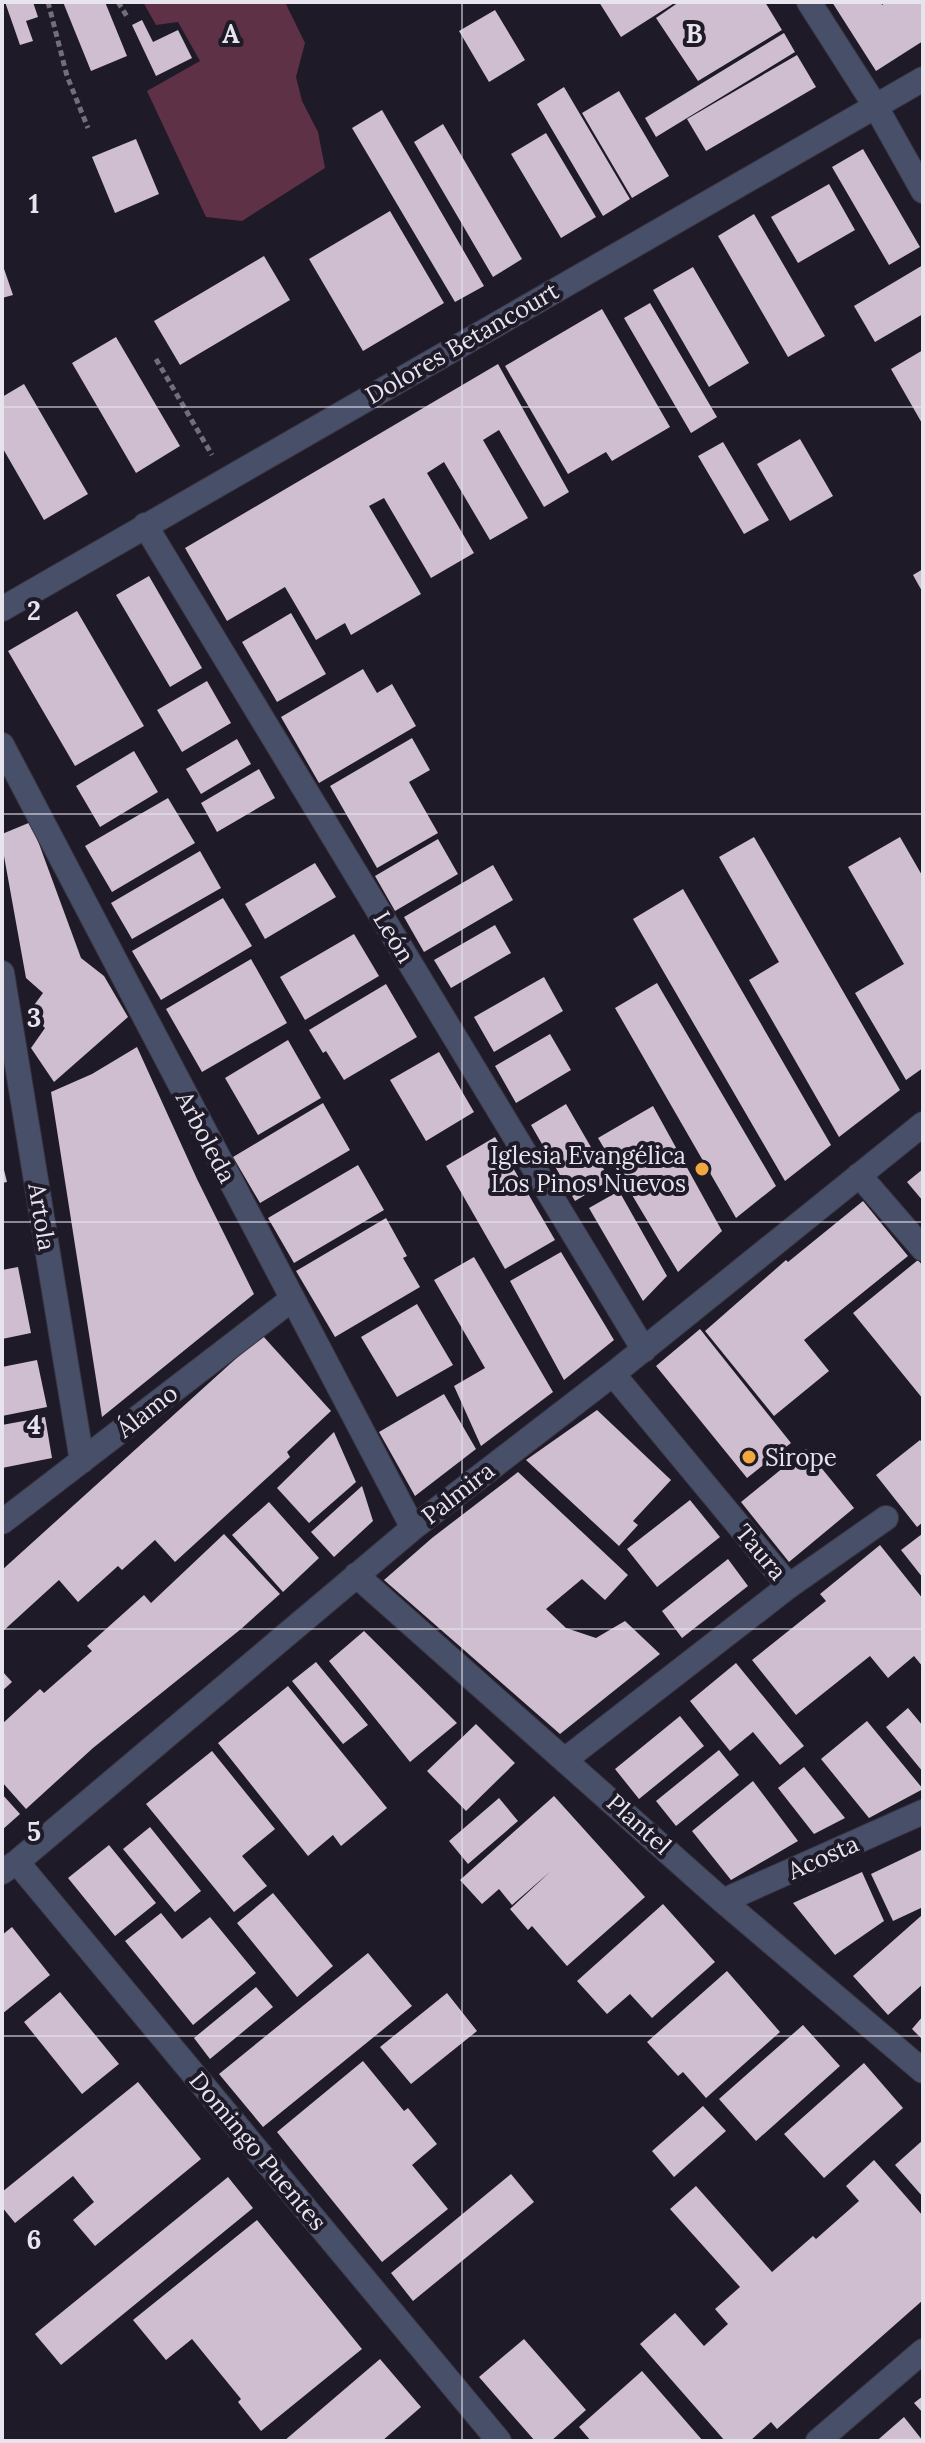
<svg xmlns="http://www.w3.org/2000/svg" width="925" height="2443" viewBox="0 0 925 2443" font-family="Lora,serif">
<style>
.green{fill:#5f3146}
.building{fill:#cebecf}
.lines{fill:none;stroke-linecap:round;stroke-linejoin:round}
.minor-casing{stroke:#3b3644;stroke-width:26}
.path{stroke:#726e7a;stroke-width:5;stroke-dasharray:6 4;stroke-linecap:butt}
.minor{stroke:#484f69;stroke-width:24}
.grid{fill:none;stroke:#e7e4ee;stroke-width:2;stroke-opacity:0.55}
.poi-dot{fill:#f0a73e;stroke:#1f1a28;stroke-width:3}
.labels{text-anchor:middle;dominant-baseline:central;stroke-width:8;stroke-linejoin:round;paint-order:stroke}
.street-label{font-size:24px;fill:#e7e4ee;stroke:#1f1a28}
.poi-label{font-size:24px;fill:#e7e4ee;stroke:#1f1a28;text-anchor:end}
.grid-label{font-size:26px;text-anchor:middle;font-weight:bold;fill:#e7e4ee;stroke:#1f1a28;stroke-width:8;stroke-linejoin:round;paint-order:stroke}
</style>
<rect width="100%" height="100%" fill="#1f1a28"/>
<!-- green -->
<path class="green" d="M143,2H285L305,43L296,77L302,101L318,132L325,168L242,221L206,217L147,91L200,61L178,22L156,25Z"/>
<!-- building -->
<path class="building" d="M5,2H33L38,17L26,21L33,41L20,45Z
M63,2H105L127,56L91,71Z
M599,2H676L621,37Z
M679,2H765L782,30L698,81L656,18Z
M832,2H881L882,5L886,2H923V41L876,71Z
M495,10L525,60L489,82L459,31Z
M142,20L153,42L178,30L192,58L156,76L132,25Z
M784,33L795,52L656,137L645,118Z
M797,55L816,87L706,151L687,119Z
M564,87L630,199L603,216L537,104Z
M619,91L669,176L632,198L582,113Z
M382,110L484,286L455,302L352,128Z
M443,124L522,259L493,277L414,142Z
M546,133L596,217L561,238L511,154Z
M136,139L159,194L115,213L92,157Z
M863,149L920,247L889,265L832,167Z
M829,184L855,230L798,263L771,217Z
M390,211L444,303L363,351L309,259Z
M754,214L825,336L788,357L718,236Z
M264,256L290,300L180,365L154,321Z
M2,263L13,295L2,298Z
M923,265V314L875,342L854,306Z
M693,267L749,363L709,387L653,290Z
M650,303L717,417L691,433L624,318Z
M602,309L670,427L612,461L606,452L568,474L505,366Z
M116,337L180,446L136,473L72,363Z
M923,350V425L891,369Z
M498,364L569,492L544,507L499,430L483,440L528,518L490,540L444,462L427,473L474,553L431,578L384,498L369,506L421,594L351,635L345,623L316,640L285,587L227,621L185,548Z
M24,384L88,494L44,520L2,447V397Z
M800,439L833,496L790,521L757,464Z
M723,442L769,520L744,534L698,456Z
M923,569V593L913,575Z
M149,576L202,668L170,687L116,595Z
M77,611L144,726L75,766L8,651Z
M291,613L326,674L277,702L242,642Z
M363,669L377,693L392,684L416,726L319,783L281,717Z
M207,681L231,723L182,752L157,710Z
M412,738L430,770L409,782L438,833L377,868L330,786Z
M237,739L251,764L201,794L186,769Z
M134,751L158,792L100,827L76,786Z
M259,769L275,798L217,832L201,803Z
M168,798L195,843L112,892L85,846Z
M31,822L81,958L104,976L128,1017L54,1082L31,1048L45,1028L29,1012L43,993L26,978L2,845V834Z
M754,837L900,1090L839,1137L749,980L779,962L719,857Z
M900,837L923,877V1068L906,1080L855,993L904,964L848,867Z
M438,839L458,874L395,911L375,876Z
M200,851L221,888L132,939L111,903Z
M315,863L336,897L265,939L245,904Z
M493,865L513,900L424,952L404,917Z
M683,889L831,1145L785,1181L633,919Z
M223,898L252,946L161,1000L132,951Z
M495,925L511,953L451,988L434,960Z
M354,934L379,976L305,1020L280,977Z
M251,959L287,1023L202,1072L166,1009Z
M544,977L563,1011L494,1052L474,1017Z
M657,983L776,1186L736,1218L615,1008Z
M386,984L417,1037L344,1080L326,1051L323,1053L309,1030Z
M550,1034L571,1070L516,1103L495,1066Z
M288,1040L321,1098L258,1135L225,1078Z
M137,1047L197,1179L254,1294L102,1417L51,1092L92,1074Z
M439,1052L474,1112L426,1141L390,1080Z
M323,1103L350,1150L260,1203L233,1157Z
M566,1104L610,1180L575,1201L531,1125Z
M653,1106L722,1231L678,1272L598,1138Z
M495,1137L555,1240L505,1269L446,1166Z
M2,1162L7,1182L2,1183Z
M358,1165L384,1210L294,1263L268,1218Z
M923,1169V1201L907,1182Z
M619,1191L667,1276L643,1301L589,1208Z
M863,1201L908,1256L804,1340L829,1371L774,1416L705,1331L786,1260L788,1262Z
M386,1218L407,1256L403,1258L420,1287L335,1337L296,1271Z
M561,1252L614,1340L564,1380L510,1281Z
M474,1257L553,1392L481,1446L454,1386L485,1368L434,1280Z
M918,1260L923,1266V1399L853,1313Z
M18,1267L31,1333L2,1339V1270Z
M417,1304L453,1365L397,1397L361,1337Z
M700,1329L791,1443L747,1478L656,1366Z
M262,1335L331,1411L287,1452L290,1457L175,1562L155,1540L122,1570L118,1566L78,1602L59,1580L2,1632V1570Z
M37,1360L47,1407L2,1416V1367Z
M444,1394L476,1449L415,1496L379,1432Z
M597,1410L671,1480L633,1521L638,1525L619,1546L526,1460Z
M45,1417L52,1458L2,1468V1425Z
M334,1432L356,1482L309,1523L277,1488Z
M920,1440L923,1444V1522L917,1527L876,1475Z
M806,1449L854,1508L789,1562L741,1502Z
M518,1472L628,1575L605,1600L582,1579L546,1609L566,1628L596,1638L625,1621L660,1654L560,1734L384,1580L432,1538Z
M362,1486L373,1521L334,1557L311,1532Z
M690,1500L720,1537L657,1587L627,1549Z
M269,1502L319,1558L283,1592L232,1535Z
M224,1534L280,1594L241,1629L93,1748L26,1809L2,1782V1724L40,1689L44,1693L92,1651L87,1646L144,1595L151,1603Z
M922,1534L923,1536V1578L901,1550Z
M880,1545L923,1599V1667L914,1656L888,1678L870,1656L796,1715L752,1660L826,1601L820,1594Z
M728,1559L748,1586L682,1638L662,1611Z
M364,1631L457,1723L410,1762L329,1661Z
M316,1662L368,1725L343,1744L292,1681Z
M736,1663L804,1746L780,1765L753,1732L730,1751L690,1701Z
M2,1671L12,1682L2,1691Z
M288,1686L387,1808L341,1846L333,1835L308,1856L218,1743Z
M908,1708L923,1726V1772L886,1727Z
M680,1716L704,1746L639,1799L615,1769Z
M867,1721L923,1789L869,1818L821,1759Z
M476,1724L515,1763L466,1811L427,1771Z
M719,1750L739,1775L676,1826L656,1801Z
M212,1751L275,1829L242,1856L267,1886L234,1912L146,1804Z
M804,1767L845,1818L814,1834L778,1788Z
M753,1781L798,1841L731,1880L692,1831Z
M2,1794L20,1814L2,1830Z
M554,1796L645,1897L567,1966L532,1926L528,1930L510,1909L551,1871L512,1905L499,1889L482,1904L460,1880Z
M499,1798L518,1821L468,1864L449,1841Z
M150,1827L201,1891L175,1912L123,1849Z
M109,1845L156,1903L115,1936L68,1878Z
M923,1849V1907L893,1921L871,1874Z
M862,1872L884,1921L835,1955L793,1903Z
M273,1893L333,1966L297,1997L237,1923Z
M663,1904L715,1962L652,2018L630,1994L607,2014L577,1981Z
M161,1913L182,1939L210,1917L256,1973L193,2025L125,1941Z
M921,1916L923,1984L888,2015L853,1976Z
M12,1927L50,1975L2,2014V1935Z
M368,1953L412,2006L263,2127L219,2074Z
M727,1971L780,2032L706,2098L683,2072L678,2076L647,2042Z
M256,1987L273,2007L210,2059L194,2038Z
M60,1992L119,2064L82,2094L24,2022Z
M447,1993L477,2031L411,2084L380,2047Z
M923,2016V2040L912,2029Z
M803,2025L840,2066L756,2141L719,2099Z
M363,2061L404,2111L408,2108L437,2144L412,2165L448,2209L382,2262L277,2132Z
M864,2063L903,2108L824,2178L784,2134Z
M138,2082L201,2159L95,2246L73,2220L94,2202L73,2176L15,2223L2,2207V2192Z
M703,2106L726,2131L674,2177L652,2151Z
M923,2140V2197L895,2165Z
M874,2160L923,2216V2300L777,2429L771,2422L750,2441H725L640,2344L675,2313L704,2346L728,2324L715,2309L740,2287L670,2209L696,2186L772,2272L813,2236L816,2239L859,2201L846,2186Z
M511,2174L534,2202L413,2301L391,2273Z
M228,2177L253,2208L61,2365L35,2334Z
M257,2220L362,2349L261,2431L238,2402L241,2399L192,2339L166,2360L133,2320Z
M524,2339L586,2410L551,2441H535L479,2377Z
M380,2359L421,2407L382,2441H284Z
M642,2371L703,2441H591L579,2427Z
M923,2396V2413L914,2403Z
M904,2417L923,2441H876L880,2438Z"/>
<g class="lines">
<defs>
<path id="minor" d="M809,2L876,107L923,191
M145,525L644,1350
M2,609L923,79
M2,745L413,1528
M2,973L82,1461
M859,1175L923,1249
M613,1374L789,1586
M2,1522L291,1300
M356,1575L723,1901L923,2071
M566,1759L789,1586L886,1518
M17,1862L499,2441
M2,1872L17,1862L413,1528L613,1374L923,1124
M723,1901L923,1812
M818,2441L923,2351"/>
</defs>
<!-- minor casing -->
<use href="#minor" class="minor-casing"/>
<!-- path -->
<path class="path" d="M48,2L67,76L88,128
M118,2L128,18
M156,359L212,455"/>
<!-- minor -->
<use href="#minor" class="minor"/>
</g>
<!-- grid -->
<path class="grid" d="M462,2V2441M2,407H923M2,814H923M2,1222H923M2,1629H923M2,2036H923"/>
<!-- markers -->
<g class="poi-dot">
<circle cx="702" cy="1169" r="8"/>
<circle cx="749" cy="1457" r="8"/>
</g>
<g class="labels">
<!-- street labels -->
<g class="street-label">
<text transform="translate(462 343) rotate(-30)">Dolores Betancourt</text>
<text transform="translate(394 937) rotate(59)">León</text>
<text transform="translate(206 1137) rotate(62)">Arboleda</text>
<text transform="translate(42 1217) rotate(81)">Artola</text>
<text transform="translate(147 1411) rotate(-38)">Álamo</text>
<text transform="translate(458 1493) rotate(-38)">Palmira</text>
<text transform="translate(761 1552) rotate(50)">Taura</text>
<text transform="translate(639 1824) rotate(42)">Plantel</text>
<text transform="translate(823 1857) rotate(-24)">Acosta</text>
<text transform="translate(258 2151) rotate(50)">Domingo Puentes</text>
</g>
<!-- poi labels -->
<g class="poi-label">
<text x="686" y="1155">Iglesia Evangélica<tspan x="686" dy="28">Los Pinos Nuevos</tspan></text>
<text x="765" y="1457" text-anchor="start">Sirope</text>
</g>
</g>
<g class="grid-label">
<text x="231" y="43">A</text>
<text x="694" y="43">B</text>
<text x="34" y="213">1</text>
<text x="34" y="620">2</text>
<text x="34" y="1027">3</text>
<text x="34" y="1434">4</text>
<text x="34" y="1841">5</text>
<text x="34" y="2249">6</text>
</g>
<!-- border -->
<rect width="925" height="2443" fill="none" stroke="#e7e4ee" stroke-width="8"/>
</svg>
